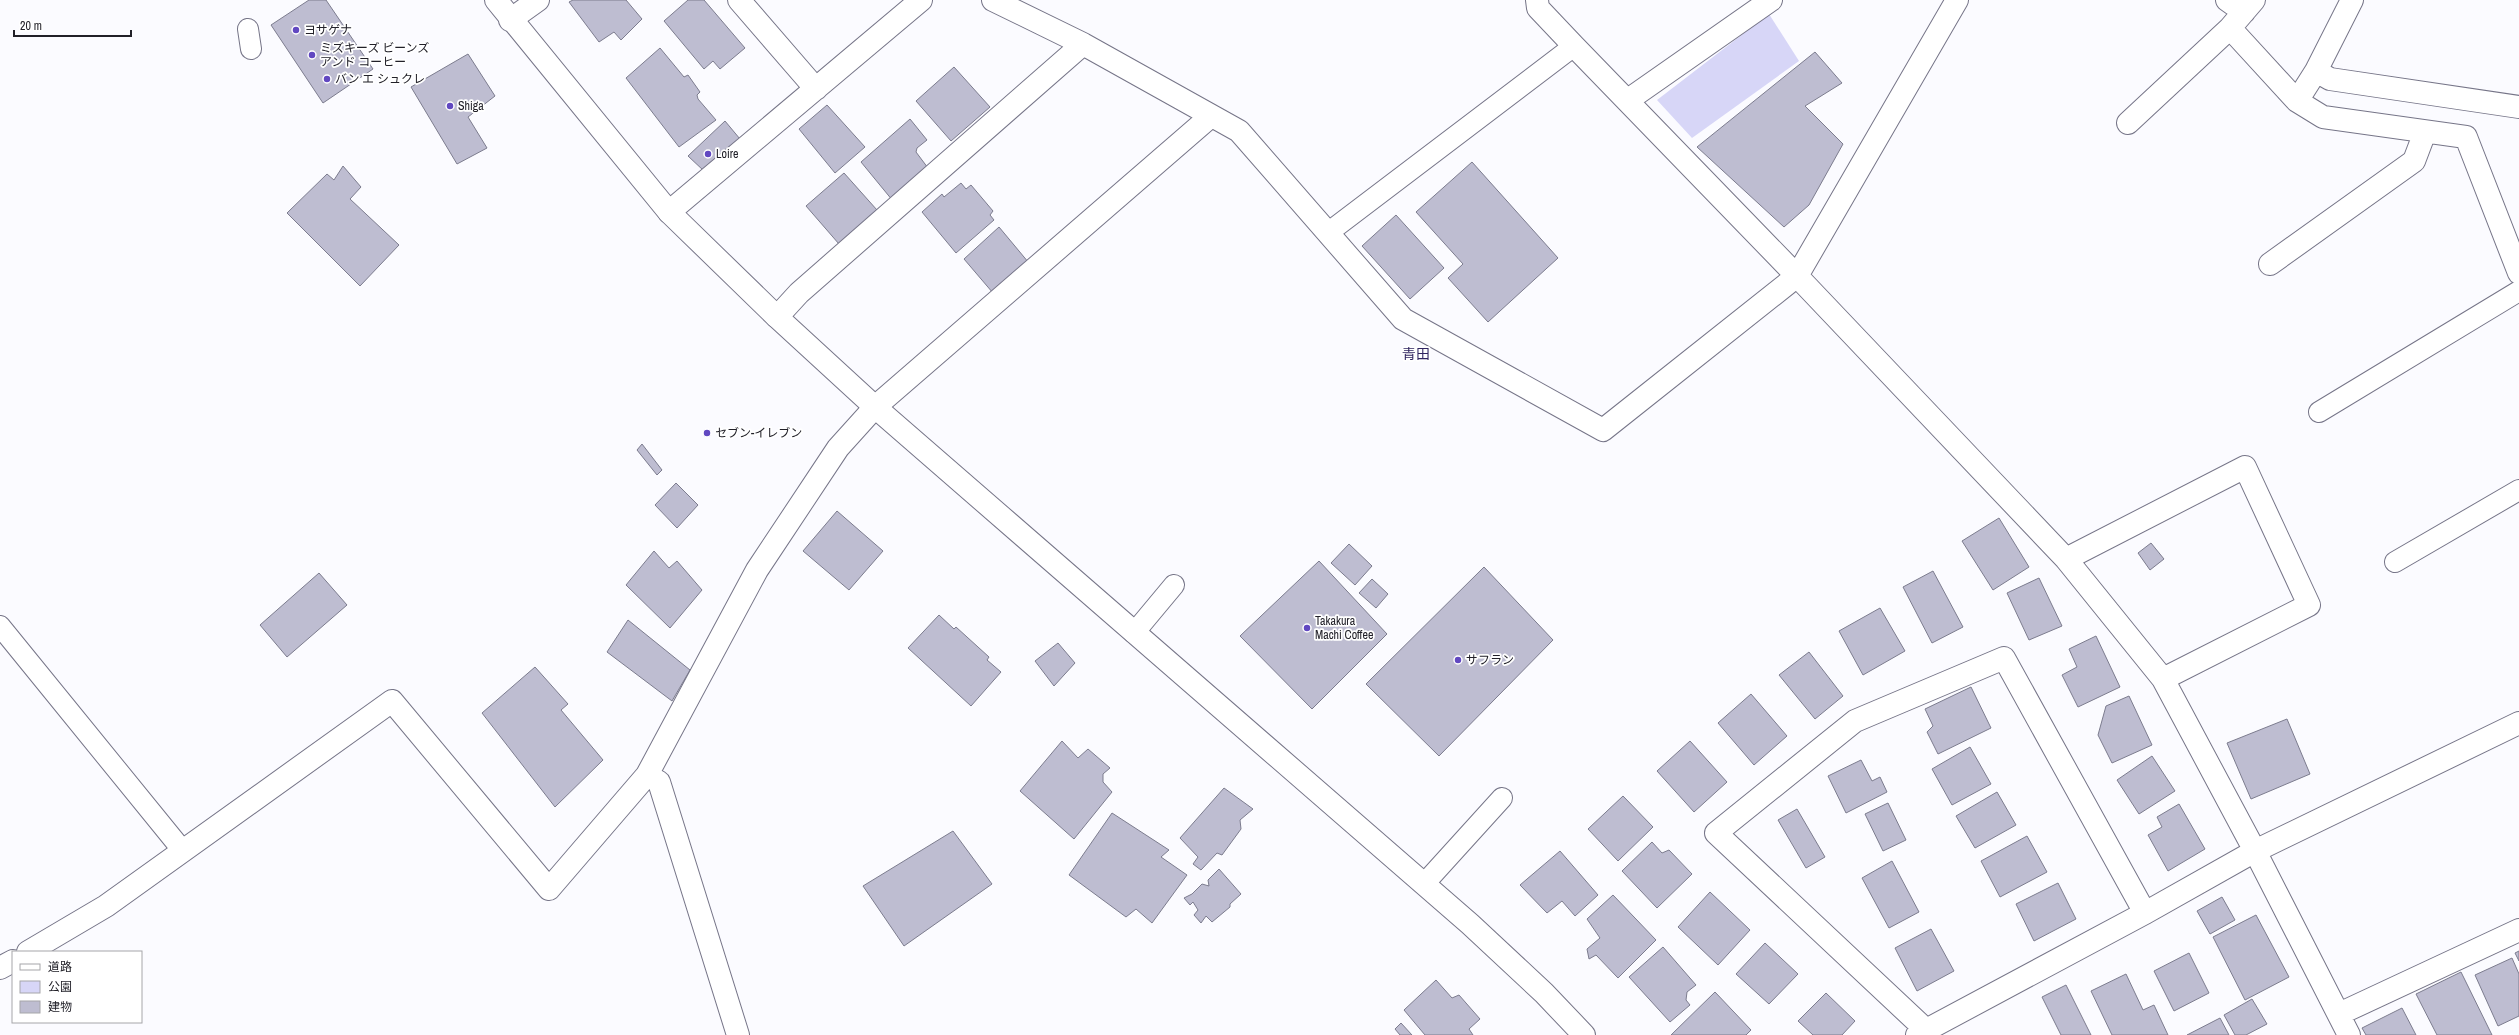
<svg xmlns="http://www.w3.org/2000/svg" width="2519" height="1035" viewBox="0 0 2519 1035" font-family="'Archivo Narrow','Noto Sans JP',sans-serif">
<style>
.green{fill:#d7d6f7}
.building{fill:#bebdd1;stroke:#7c7c8e}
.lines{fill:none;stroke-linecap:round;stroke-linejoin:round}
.lane-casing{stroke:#767588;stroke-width:22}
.street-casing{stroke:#767588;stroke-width:24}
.secondary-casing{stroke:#767588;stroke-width:24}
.lane{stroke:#fff;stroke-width:20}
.street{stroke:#fff;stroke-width:22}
.secondary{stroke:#fff;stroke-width:22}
.poi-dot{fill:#6148c1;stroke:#fff;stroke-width:1.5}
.labels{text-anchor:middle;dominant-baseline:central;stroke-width:3.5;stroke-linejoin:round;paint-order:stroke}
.poi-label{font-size:12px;fill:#212028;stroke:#fff;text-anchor:start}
.quarter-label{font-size:14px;fill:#2f245f;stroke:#fff}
</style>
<rect width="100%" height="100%" fill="#fbfbff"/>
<!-- green -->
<path class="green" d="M1769,14L1799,61L1692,138L1657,100Z"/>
<!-- building -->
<path class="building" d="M309,0H326L373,69L323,103L271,25Z
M573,0H626L642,19L621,40L614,32L599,42L569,2Z
M688,0H704L745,48L720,69L713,61L704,69L664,21Z
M660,48L684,77L688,75L700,92L697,95L698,99L716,120L679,147L626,78Z
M1815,52L1842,83L1805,106L1843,144L1809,205L1784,227L1697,147Z
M468,54L495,96L468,117L487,148L457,164L411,87Z
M954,67L990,107L951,141L916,101Z
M827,105L865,147L835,173L799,129Z
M910,119L927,140L917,148L916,152L928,168L893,201L861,162Z
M725,121L740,139L704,171L688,156Z
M1472,162L1558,258L1488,322L1448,278L1463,264L1416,212Z
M343,166L361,187L350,199L399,245L360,286L287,213L327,174L334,180Z
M844,173L877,210L839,244L806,206Z
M961,183L966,189L971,185L993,211L990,215L994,220L956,253L922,212L942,194L944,197Z
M1396,215L1444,268L1410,299L1362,246Z
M999,227L1029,263L993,293L964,259Z
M642,444L662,470L657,475L637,450Z
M676,483L698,505L677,528L655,505Z
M837,511L883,551L849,590L803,551Z
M1999,518L2029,567L1993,590L1962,541Z
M2151,543L2164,559L2150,570L2138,553Z
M1349,544L1372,566L1355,585L1331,563Z
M654,551L669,568L677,561L702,590L670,628L626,585Z
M1319,561L1387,634L1312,709L1240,636Z
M1484,567L1553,640L1439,756L1366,684Z
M1933,571L1963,627L1932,643L1903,587Z
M319,573L347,605L287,657L260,625Z
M2039,578L2062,626L2029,640L2007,593Z
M1372,579L1388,594L1376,608L1359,593Z
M1880,608L1905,651L1863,675L1839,631Z
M939,615L954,629L956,627L989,657L987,660L1001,672L971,706L908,648Z
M628,620L690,670L672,701L607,652Z
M2096,636L2120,687L2078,707L2062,675L2077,667L2069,649Z
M1058,643L1075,663L1054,686L1035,661Z
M1809,652L1843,696L1815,719L1779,675Z
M535,667L568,704L561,710L603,760L555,807L482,713Z
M1971,687L1991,728L1938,754L1927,732L1933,726L1925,709Z
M1751,694L1787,736L1754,765L1718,723Z
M2129,696L2152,745L2112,763L2098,735L2106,706Z
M2287,719L2310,774L2251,799L2227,743Z
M1062,741L1078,758L1088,749L1110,768L1103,774V782L1112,792L1074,839L1020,791Z
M1690,741L1727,782L1694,812L1657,771Z
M1970,747L1991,784L1952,805L1932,769Z
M2152,756L2175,791L2139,814L2117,780Z
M1861,760L1872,781L1880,777L1887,792L1846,813L1828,776Z
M1224,788L1253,809L1240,820L1241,829L1222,855L1217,853L1201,870L1193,864L1198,857L1180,838Z
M1997,792L2016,825L1975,848L1956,816Z
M1623,796L1653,827L1618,861L1588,829Z
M1888,803L1906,840L1883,851L1865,814Z
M2179,804L2205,849L2168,871L2148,835L2162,827L2157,817Z
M1797,809L1825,857L1806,868L1778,820Z
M1112,813L1169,850L1161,857L1187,875L1152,923L1136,909L1126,917L1069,875Z
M953,831L992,884L904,946L863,886Z
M2027,836L2047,872L2000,897L1981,861Z
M1652,842L1662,853L1669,850L1692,874L1657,908L1622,871Z
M1560,851L1598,895L1575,916L1562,901L1547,913L1520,885Z
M1892,861L1919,912L1889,928L1862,878Z
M1219,869L1241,894L1230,904V907L1212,922L1206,916L1201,923L1194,915L1198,910L1193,902L1190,905L1184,898L1192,894L1202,884L1209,886L1208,880Z
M2058,883L2076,919L2034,941L2016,904Z
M1710,892L1750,930L1718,965L1678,927Z
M1613,895L1656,940L1618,978L1596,955L1589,959L1587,949L1600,938L1587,919Z
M2222,897L2235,920L2210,934L2197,911Z
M2256,915L2289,977L2245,1000L2213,937Z
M1931,929L1954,971L1917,991L1895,948Z
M1765,943L1798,974L1769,1004L1736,974Z
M1663,947L1696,985L1687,992L1686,1000L1690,1005L1670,1022L1629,977Z
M2519,951V961L2515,953Z
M2189,953L2209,993L2174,1011L2154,971Z
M2512,958L2519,974V1016L2498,1026L2475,975Z
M2461,972L2492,1035H2437L2416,994Z
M2126,974L2143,1010L2154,1005L2168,1035H2112L2091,991Z
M1436,980L1452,998L1459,995L1480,1019L1469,1029L1473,1035H1425L1404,1010Z
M2066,985L2091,1035H2061L2042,997Z
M1715,992L1751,1030L1746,1035H1671Z
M1826,993L1855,1021L1842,1035H1813L1798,1021Z
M2252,999L2267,1024L2246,1035H2235L2224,1015Z
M2402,1008L2416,1035H2366L2362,1028Z
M2220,1018L2229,1035H2187Z
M1401,1023L1412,1035H1400L1395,1029Z"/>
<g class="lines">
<defs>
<path id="lane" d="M248,29L251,49
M1329,232L1574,46
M2319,412L2519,291
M2395,562L2519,490
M0,626L183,851
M1134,633L1174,585
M1424,884L1502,798"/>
<path id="street" d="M739,0L816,89
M993,0L1083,44L1239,131L1403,319L1603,430L1797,276L1957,0
M1537,0L1538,8L1574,46L1797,276L2066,559L2163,679L2255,851L2349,1035
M2227,0L2244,12
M2254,0L2230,28L2297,101L2323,117L2466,137L2519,273
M510,20L538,0
M2316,71L2330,79L2519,107
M1628,100L1771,0
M2297,101L2316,71L2352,0
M2128,123L2230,28
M669,212L921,0
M2270,264L2414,161L2425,132
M777,317L799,293L1083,44
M2066,559L2245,467L2309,605L2163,679
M647,775L659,782L738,1035
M28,952L106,906L392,701L549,889L647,775L757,570L838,448L875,407L1211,116
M0,968L13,961
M2339,1014L2519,930
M1926,1030L1716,833L1855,721L2004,658L2145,913
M1917,1035L2145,913L2255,851L2519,723"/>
<path id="secondary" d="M496,0L669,212L777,317L875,407L1470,924L1544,993L1584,1035"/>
</defs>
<!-- lane casing -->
<use href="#lane" class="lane-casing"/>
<!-- street casing -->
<use href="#street" class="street-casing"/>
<!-- secondary casing -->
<use href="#secondary" class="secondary-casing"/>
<!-- lane -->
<use href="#lane" class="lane"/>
<!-- street -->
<use href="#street" class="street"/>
<!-- secondary -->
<use href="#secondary" class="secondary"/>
</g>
<!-- markers -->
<g class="poi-dot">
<circle cx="296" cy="30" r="4"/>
<circle cx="312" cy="55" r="4"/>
<circle cx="327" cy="79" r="4"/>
<circle cx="450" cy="106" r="4"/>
<circle cx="708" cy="154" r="4"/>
<circle cx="707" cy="433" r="4"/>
<circle cx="1307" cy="628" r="4"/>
<circle cx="1458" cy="660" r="4"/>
</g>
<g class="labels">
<!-- poi labels -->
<g class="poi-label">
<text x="304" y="30">ヨサゲナ</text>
<text x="320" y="48">ミズキーズ ビーンズ<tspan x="320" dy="14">アンド コーヒー</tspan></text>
<text x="335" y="79">バン エ シュクレ</text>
<text x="458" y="106">Shiga</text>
<text x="716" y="154">Loire</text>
<text x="715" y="433">セブン-イレブン</text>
<text x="1315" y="621">Takakura<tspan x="1315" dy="14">Machi Coffee</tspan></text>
<text x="1466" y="660">サフラン</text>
</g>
<!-- quarter labels -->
<g class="quarter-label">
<text x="1416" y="354">青田</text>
</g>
</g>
<!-- legend -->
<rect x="12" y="951" width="130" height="72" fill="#ffffff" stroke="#a6a6a9"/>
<rect x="20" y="964" width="20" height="6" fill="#ffffff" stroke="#a6a6a9"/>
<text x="48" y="971" font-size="12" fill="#212028">道路</text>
<rect x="20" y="981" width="20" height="12" fill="#d7d6f7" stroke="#a6a6a9"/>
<text x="48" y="991" font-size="12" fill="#212028">公園</text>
<rect x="20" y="1001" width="20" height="12" fill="#bebdd1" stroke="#a6a6a9"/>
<text x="48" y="1011" font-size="12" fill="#212028">建物</text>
<!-- scale -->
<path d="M14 30v6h117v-6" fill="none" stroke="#212028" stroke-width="2"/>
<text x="20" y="30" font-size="12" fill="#212028" stroke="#ffffff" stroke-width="3" paint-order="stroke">20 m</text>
</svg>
